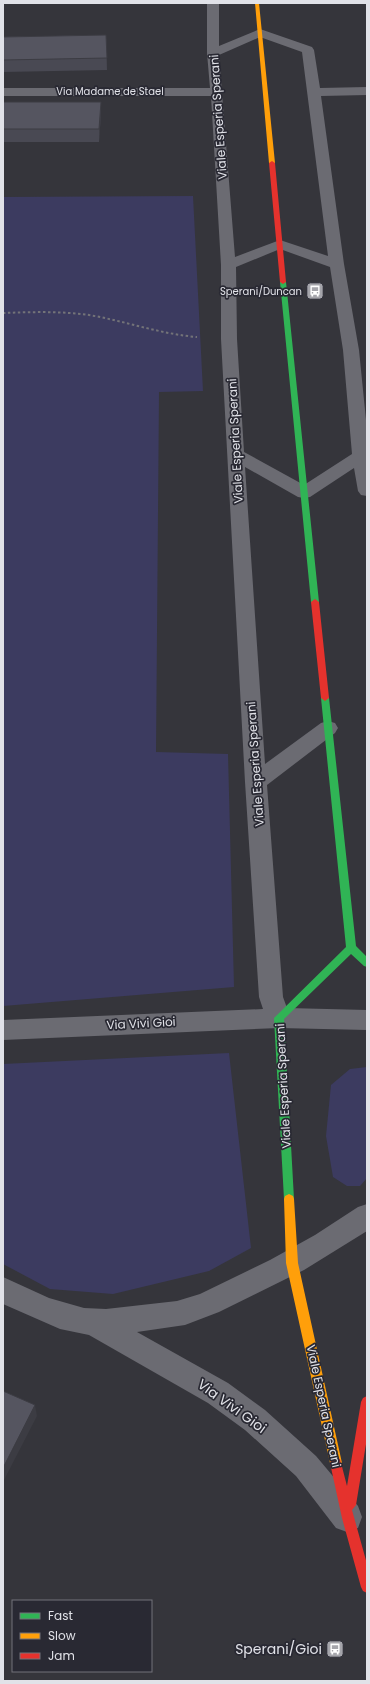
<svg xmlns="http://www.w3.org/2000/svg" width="370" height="1684" viewBox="0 0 370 1684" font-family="Poppins,sans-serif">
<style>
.green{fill:#3c3b60}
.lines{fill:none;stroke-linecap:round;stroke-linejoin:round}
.path{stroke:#737378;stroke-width:2;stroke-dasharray:2.5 2.5;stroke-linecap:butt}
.street{fill:#6b6b72;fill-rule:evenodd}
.fast{fill:#30b455;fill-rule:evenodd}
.slow{fill:#ff9f0a;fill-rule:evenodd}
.jam{fill:#e5322d;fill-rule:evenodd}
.wall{fill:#494953}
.shaded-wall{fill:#3c3c43}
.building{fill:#555560;stroke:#3c3c43}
.labels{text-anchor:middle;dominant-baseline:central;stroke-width:3.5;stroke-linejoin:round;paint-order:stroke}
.far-street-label{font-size:10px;fill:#e1e2e8;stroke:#292933}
.far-poi-label{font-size:10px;fill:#e1e2e8;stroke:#292933;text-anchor:end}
.street-label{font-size:12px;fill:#e1e2e8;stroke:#292933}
.near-street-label{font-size:14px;fill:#e1e2e8;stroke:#292933}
.near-poi-label{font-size:14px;fill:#e1e2e8;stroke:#292933;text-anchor:end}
</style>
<rect width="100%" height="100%" fill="#35353b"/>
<!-- green -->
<path class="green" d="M193,196L203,391L159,392L156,752L228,754L234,987L3,1006V197Z
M229,1053L251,1248L209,1271L113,1294L50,1289L3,1264V1064Z
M367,1067V1178L360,1186H347L333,1177L326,1136L331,1085L350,1069Z"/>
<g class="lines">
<!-- path -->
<path class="path" d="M3,313C31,312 61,311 89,315C125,321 160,334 197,337"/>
<!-- street -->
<path class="street" d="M207,3H219V46L260,29L312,47L314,50L320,88L367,87V95L321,96L344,264L359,350L367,430V496L361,495L358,491L354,468L310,497L304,498L298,497L245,467L265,764L321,723L328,721L335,723L338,728L335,733L267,785L283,997L287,1008L367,1010V1030L279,1028L3,1040V1020L263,1009L259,997L245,782L221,339V265L211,96H3V88H210L207,53ZM260,37L302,52L328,256L280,240L235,257L219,55ZM280,249L330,267L343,350L352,454L304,485L244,452L237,339L236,267Z
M367,1204V1231L304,1270L219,1312L185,1325L137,1332L228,1383L265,1410L316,1456L358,1506L362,1517L358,1528L347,1532L336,1528L296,1476L245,1430L208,1403L89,1335L60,1329L3,1304V1277L49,1298L84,1308L106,1309L177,1301L200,1294L270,1260L315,1235L358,1207Z"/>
<!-- fast -->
<path class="fast" d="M283,280L286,282L319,602L315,605L311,602L280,282Z
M325,695L329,698L356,946L367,957V967L364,966L351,954L284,1019L294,1199L293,1202L289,1204L285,1202L284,1199L274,1018L346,947L321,698Z"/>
<!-- slow -->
<path class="slow" d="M255,3H259L275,163L272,165L269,163Z
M289,1194L293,1196L294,1199L298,1263L342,1463L340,1467L336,1469L332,1467L330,1463L286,1263L284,1199L285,1196Z"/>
<!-- jam -->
<path class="jam" d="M272,161L275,163L286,282L283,284L280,282L269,163Z
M315,599L319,602L329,698L325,701L321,698L311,602Z
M367,1396V1438L356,1505L352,1510L367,1564V1593L363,1591L361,1587L342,1518L330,1463L332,1459L336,1457L340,1459L347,1486L361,1402L363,1398Z"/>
</g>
<!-- wall -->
<path class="wall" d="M106,35L107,70L3,72V37Z
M3,102H101V114L99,142H3Z"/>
<!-- shaded-wall -->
<path class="shaded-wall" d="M101,102V114L99,142V129Z
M35,1405L37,1416L3,1482V1468Z"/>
<!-- building -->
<path class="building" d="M106,35L107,58L3,60V37Z
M3,102H101L99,129H3Z
M3,1391L35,1405L3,1468Z"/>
<!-- icons -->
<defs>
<symbol id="bus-square" viewBox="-11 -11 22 22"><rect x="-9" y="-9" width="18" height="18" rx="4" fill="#a5a5ab" stroke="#292933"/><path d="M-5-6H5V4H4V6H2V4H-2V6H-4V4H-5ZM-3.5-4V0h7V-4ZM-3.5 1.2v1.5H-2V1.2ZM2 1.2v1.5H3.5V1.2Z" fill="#fff"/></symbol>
</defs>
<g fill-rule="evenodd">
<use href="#bus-square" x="305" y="281" width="20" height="20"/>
<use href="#bus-square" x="325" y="1639" width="20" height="20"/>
</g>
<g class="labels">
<!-- far-street labels -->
<g class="far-street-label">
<text x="110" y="91">Via Madame de Stael</text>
</g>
<!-- far-poi labels -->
<g class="far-poi-label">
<text x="302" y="291">Sperani/Duncan</text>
</g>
<!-- street labels -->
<g class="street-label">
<text transform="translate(218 117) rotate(-94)">Viale Esperia Sperani</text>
<text transform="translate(235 441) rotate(-93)">Viale Esperia Sperani</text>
<text transform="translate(255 764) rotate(-94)">Viale Esperia Sperani</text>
<text transform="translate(141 1023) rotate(-3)">Via Vivi Gioi</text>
<text transform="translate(283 1086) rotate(-93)">Viale Esperia Sperani</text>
<text transform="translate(324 1406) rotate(78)">Viale Esperia Sperani</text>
</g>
<!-- near-street labels -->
<g class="near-street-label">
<text transform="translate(232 1406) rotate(36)">Via Vivi Gioi</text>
</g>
<!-- near-poi labels -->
<g class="near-poi-label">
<text x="322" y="1649">Sperani/Gioi</text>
</g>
</g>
<!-- border -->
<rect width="370" height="1684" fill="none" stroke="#e1e2e8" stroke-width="8"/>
<!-- legend -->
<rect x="12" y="1600" width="140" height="72" fill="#292933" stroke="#73737b"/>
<rect x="20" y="1613" width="20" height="6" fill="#30b455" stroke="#73737b"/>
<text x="48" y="1620" font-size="12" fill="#e1e2e8">Fast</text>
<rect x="20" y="1633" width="20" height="6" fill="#ff9f0a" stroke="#73737b"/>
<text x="48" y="1640" font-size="12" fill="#e1e2e8">Slow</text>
<rect x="20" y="1653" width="20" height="6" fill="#e5322d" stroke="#73737b"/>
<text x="48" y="1660" font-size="12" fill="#e1e2e8">Jam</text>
</svg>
